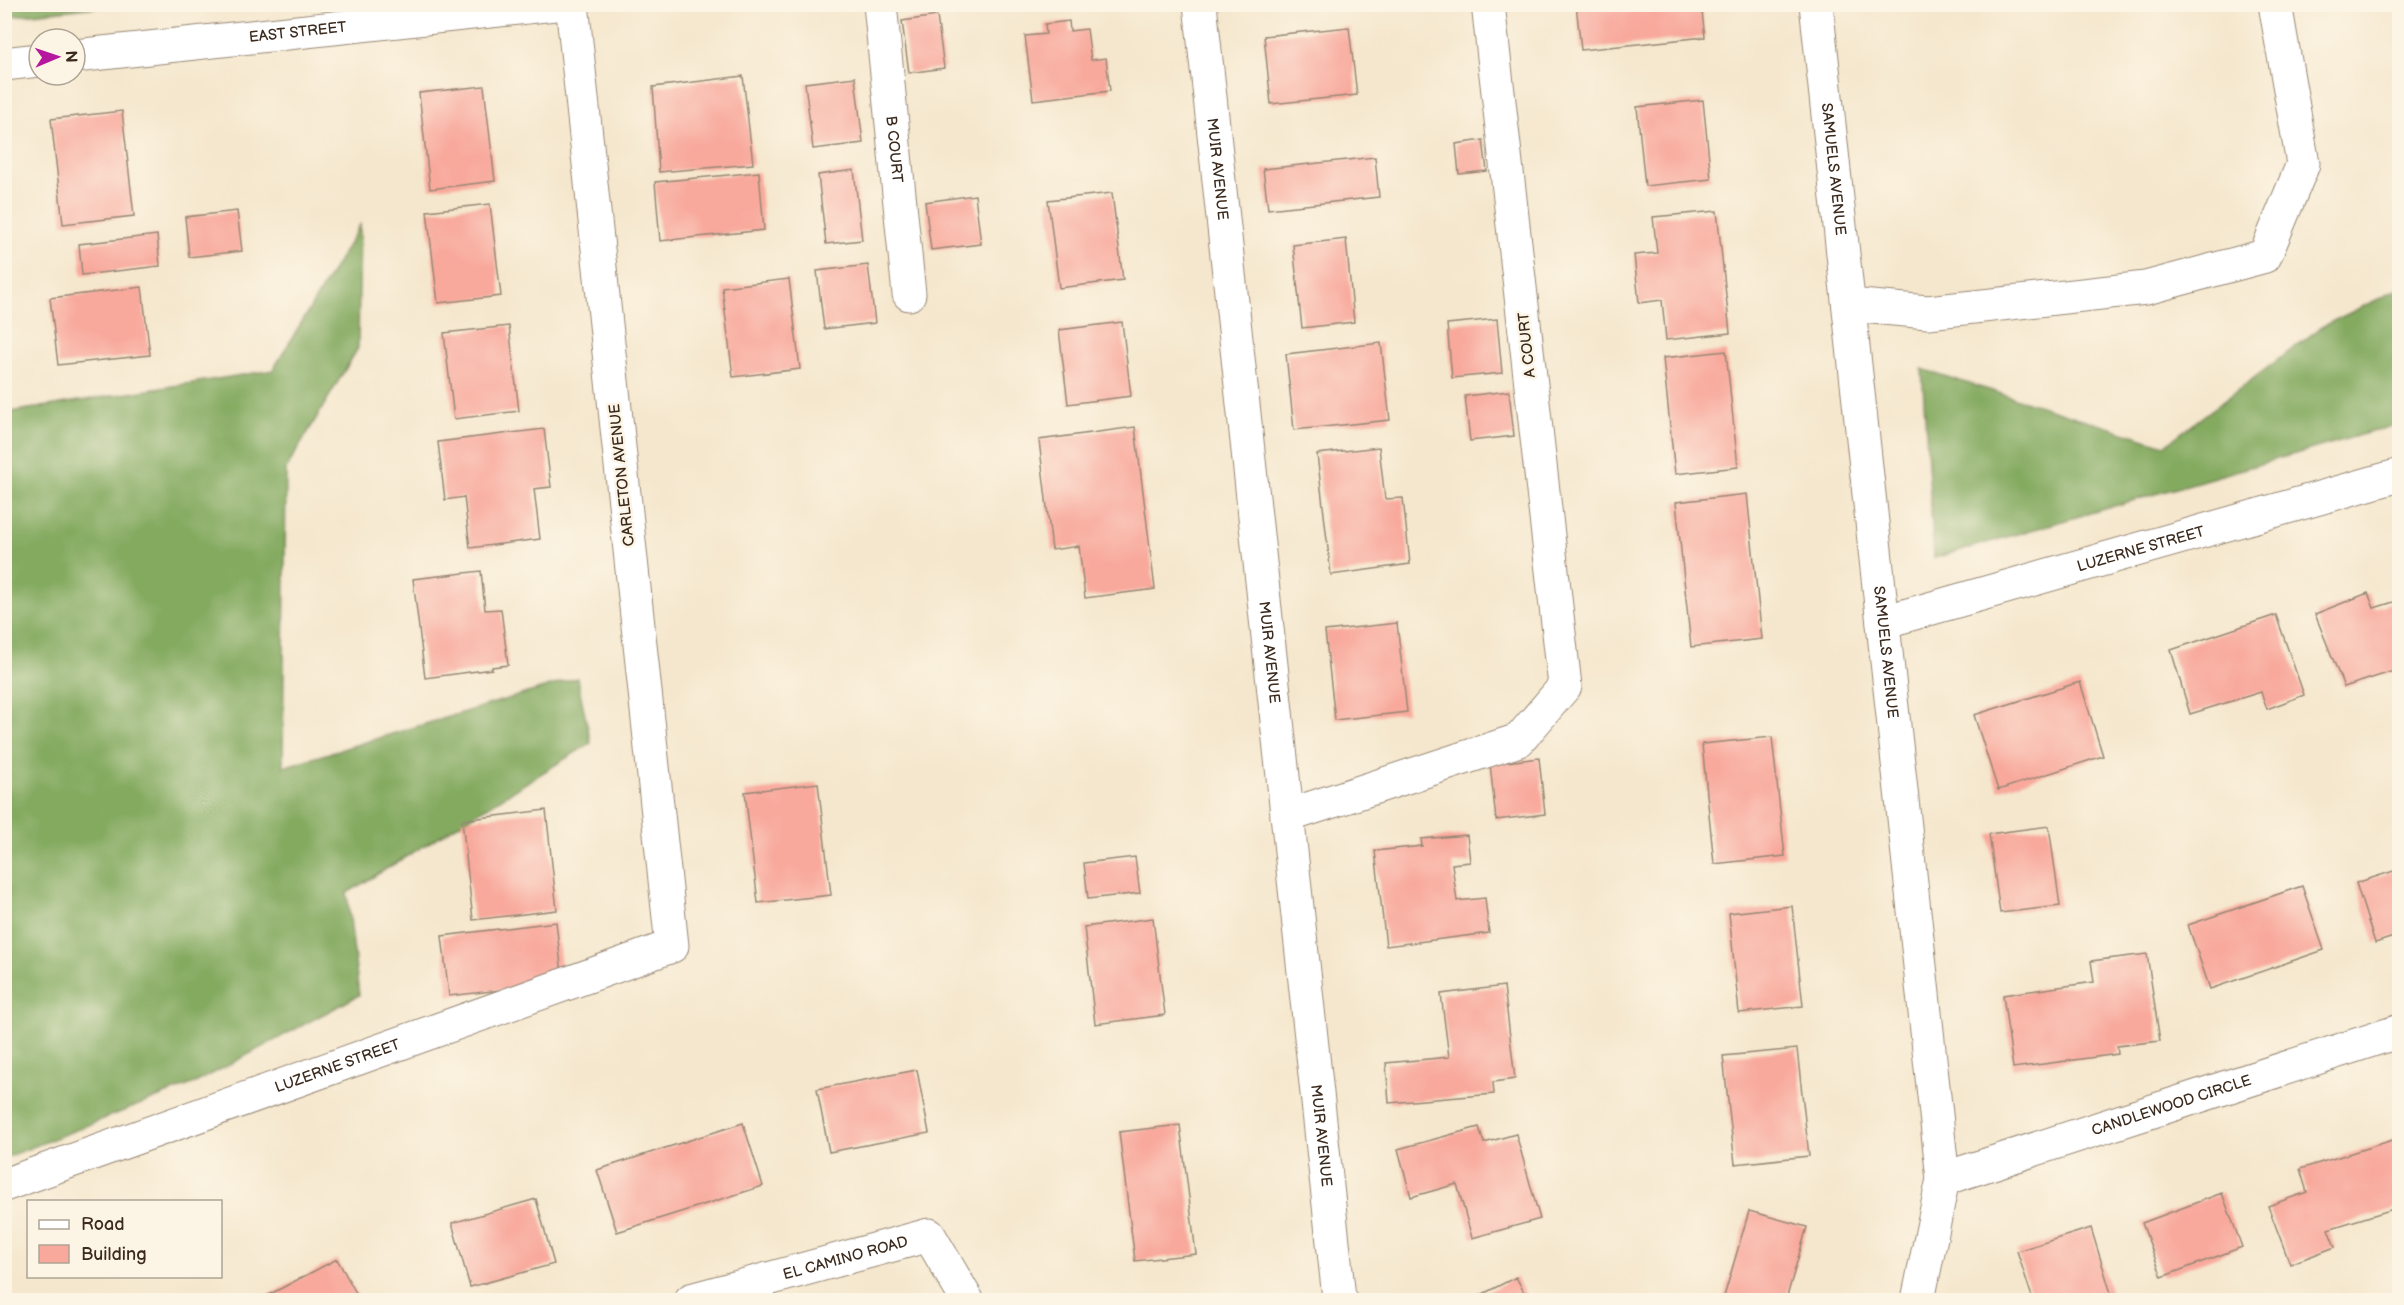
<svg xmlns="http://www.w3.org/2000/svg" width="2404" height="1305" viewBox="0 0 2404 1305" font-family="'Balsamiq Sans',sans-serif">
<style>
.forest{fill:#84aa60;stroke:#606a3f;stroke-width:1.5}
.building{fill:#f8a99c}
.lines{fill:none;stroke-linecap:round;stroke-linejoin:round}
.minor-casing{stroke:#988876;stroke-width:35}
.minor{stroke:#fff;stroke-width:33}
.labels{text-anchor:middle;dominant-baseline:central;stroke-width:5;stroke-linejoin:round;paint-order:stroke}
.street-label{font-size:15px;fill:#3b2a1e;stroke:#fcf5e5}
</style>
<rect width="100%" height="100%" fill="#fcf5e5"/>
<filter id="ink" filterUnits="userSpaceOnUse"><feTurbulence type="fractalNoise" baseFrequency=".0167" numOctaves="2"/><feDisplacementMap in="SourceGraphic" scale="12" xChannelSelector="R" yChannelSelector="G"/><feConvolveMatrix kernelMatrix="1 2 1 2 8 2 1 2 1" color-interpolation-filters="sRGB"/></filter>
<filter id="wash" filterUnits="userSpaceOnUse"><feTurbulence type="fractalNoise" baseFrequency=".008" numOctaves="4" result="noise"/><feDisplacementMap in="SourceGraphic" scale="24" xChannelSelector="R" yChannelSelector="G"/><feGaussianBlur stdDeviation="1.35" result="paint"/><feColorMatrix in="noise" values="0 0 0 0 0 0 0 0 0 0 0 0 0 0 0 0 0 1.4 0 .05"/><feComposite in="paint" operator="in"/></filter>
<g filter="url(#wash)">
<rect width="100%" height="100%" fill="#f5e7cd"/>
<!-- forest -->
<path class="forest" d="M5,4H116V5L5,17Z
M360,225L358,348L286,469L283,767L577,678L591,743L347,893L359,995L197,1082L5,1158V413L273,370Z
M2399,289V424L1934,558L1922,369L2165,445L2323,326Z"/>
<g id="blocks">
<!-- building -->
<path class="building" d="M1576,4H1701L1705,37L1581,50Z
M937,16L944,68L909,73L902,21Z
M1069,21L1070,31L1087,29L1091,60L1106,58L1110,91L1033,100L1025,36L1046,34L1045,24Z
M1349,27L1357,95L1271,104L1264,36Z
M743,76L753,164L659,172L653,87Z
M855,77L863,143L813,149L805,83Z
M484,86L495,181L430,189L419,93Z
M1703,100L1711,179L1645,186L1637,107Z
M122,111L134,216L63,224L51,119Z
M1483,140L1487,171L1459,174L1456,144Z
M1375,157L1379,197L1268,209L1263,169Z
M854,170L862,240L826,244L818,175Z
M759,172L764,230L660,241L655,182Z
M1112,193L1123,280L1059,288L1048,200Z
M975,195L981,244L931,250L925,202Z
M490,204L501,296L438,303L427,211Z
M237,211L242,251L189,257L185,217Z
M1717,211L1730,333L1666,340L1662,300L1639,303L1634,255L1657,253L1653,217Z
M157,235L160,266L82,275L79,244Z
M1346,239L1354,322L1302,328L1293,245Z
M868,265L875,323L824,329L817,271Z
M789,279L800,369L733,377L722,287Z
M142,287L150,355L58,365L50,298Z
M1497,319L1502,373L1452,378L1447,324Z
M1122,322L1131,396L1068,404L1059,330Z
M509,326L519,411L454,419L444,333Z
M1381,343L1390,420L1294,430L1286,354Z
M1726,351L1738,467L1675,474L1663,358Z
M1509,391L1514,436L1470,441L1465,396Z
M1135,427L1155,589L1085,598L1079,546L1052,550L1039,440Z
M544,429L551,487L534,489L540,539L470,548L464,497L445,500L438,442Z
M1379,447L1385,499L1403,498L1410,564L1331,575L1317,454Z
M1747,494L1762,639L1691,647L1676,502Z
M481,571L485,610L501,609L508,665L492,667V669L425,678L413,579Z
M2368,593L2374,608L2400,600V669L2344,687L2315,614Z
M2276,615L2304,695L2267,709L2261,692L2190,714L2171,650Z
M1397,623L1407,712L1335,720L1325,631Z
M2080,682L2103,756L1998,790L1974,715Z
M1772,737L1785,856L1714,864L1702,744Z
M1539,758L1545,814L1496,820L1490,764Z
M818,783L831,895L758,903L745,792Z
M546,810L557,910L473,920L462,820Z
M2049,826L2060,906L2000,913L1989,834Z
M1467,835L1470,862L1452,864L1457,901L1485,898L1489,933L1386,946L1375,851L1422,846L1421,839Z
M1135,857L1140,893L1088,899L1084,863Z
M2400,869V935L2375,943L2356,883Z
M2302,886L2324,950L2210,989L2188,925Z
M1792,906L1803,1006L1739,1013L1729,913Z
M1153,918L1165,1015L1095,1024L1084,927Z
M556,922L563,983L449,996L442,936Z
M2147,954L2160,1041L2117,1046L2118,1054L2013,1068L2003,995L2094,982L2091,961Z
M1504,986L1515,1079L1493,1082L1494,1094L1389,1103L1386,1063L1449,1057L1441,994Z
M1797,1049L1809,1156L1735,1164L1723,1056Z
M917,1070L929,1133L829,1152L817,1089Z
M743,1123L763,1186L617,1232L597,1170Z
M1180,1125L1196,1254L1135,1261L1119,1132Z
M1479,1127L1484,1143L1516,1134L1540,1219L1472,1238L1457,1184L1411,1197L1398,1149Z
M2399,1138L2400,1207L2328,1229L2335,1247L2290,1264L2268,1206L2307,1192L2300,1169Z
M2222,1193L2242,1247L2162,1277L2142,1223Z
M536,1199L554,1264L470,1287L452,1223Z
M1749,1211L1807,1227L1786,1300H1723Z
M2091,1228L2113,1300H2033L2017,1251Z
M337,1259L360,1300H259Z
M1516,1277L1528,1300H1471Z"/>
</g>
</g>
<g filter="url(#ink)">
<use href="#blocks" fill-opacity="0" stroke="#988876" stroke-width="1.5"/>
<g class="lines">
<defs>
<g id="minor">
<path id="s1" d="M880,4L909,294"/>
<path id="s2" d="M1200,4L1339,1298L1341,1300"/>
<path id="s3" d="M1816,4L1943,1179L1918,1300"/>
<path id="s4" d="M75,56L555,4"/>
<path d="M4,64L39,60"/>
<path d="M1849,305L1928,312L2146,288L2265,256L2303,164L2275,4"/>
<path id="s5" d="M1883,622L2400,475"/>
<path d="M1287,816L1519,740L1565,686L1488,4"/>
<path id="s6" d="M1943,1179L2400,1031"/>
<path id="s7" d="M4,1185L672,946L572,4"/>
<path id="s8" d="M691,1300L929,1235L967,1300"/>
</g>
</defs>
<!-- minor casing -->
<use href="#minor" class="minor-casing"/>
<!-- minor -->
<use href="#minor" class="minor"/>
</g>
</g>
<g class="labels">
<!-- street labels -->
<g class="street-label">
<text stroke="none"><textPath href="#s4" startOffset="224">EAST STREET</textPath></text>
<text stroke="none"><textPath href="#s1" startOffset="146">B COURT</textPath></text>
<text stroke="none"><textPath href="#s2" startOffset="166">MUIR AVENUE</textPath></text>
<text stroke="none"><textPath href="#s3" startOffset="166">SAMUELS AVENUE</textPath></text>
<text transform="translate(1527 345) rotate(-96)">A COURT</text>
<text transform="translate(622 475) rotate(-96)">CARLETON AVENUE</text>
<text stroke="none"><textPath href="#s5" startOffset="268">LUZERNE STREET</textPath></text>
<text stroke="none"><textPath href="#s2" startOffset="652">MUIR AVENUE</textPath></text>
<text stroke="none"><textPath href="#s3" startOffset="652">SAMUELS AVENUE</textPath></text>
<text stroke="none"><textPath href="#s7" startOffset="354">LUZERNE STREET</textPath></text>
<text stroke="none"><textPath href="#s6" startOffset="240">CANDLEWOOD CIRCLE</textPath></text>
<text stroke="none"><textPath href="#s2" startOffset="1138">MUIR AVENUE</textPath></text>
<text stroke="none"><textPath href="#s8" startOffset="160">EL CAMINO ROAD</textPath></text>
</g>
</g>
<!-- margin -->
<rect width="2404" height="1305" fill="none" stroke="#fcf5e5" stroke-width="24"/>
<!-- legend -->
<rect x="27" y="1200" width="195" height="78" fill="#fcf5e5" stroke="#afa495" stroke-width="1.5"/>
<rect x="39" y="1220" width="30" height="9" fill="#ffffff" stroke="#afa495" stroke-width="1.5"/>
<text x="81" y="1230" font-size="18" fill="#3b2a1e">Road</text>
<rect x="39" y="1245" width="30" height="18" fill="#f8a99c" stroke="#afa495" stroke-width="1.5"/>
<text x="81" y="1260" font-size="18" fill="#3b2a1e">Building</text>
<!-- north arrow -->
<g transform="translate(57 57) rotate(88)"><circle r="28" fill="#fcf5e5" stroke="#afa495" stroke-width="1.5"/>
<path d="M0-4.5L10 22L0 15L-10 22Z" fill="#b5179e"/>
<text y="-9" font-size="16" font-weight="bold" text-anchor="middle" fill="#3b2a1e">N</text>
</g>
</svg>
